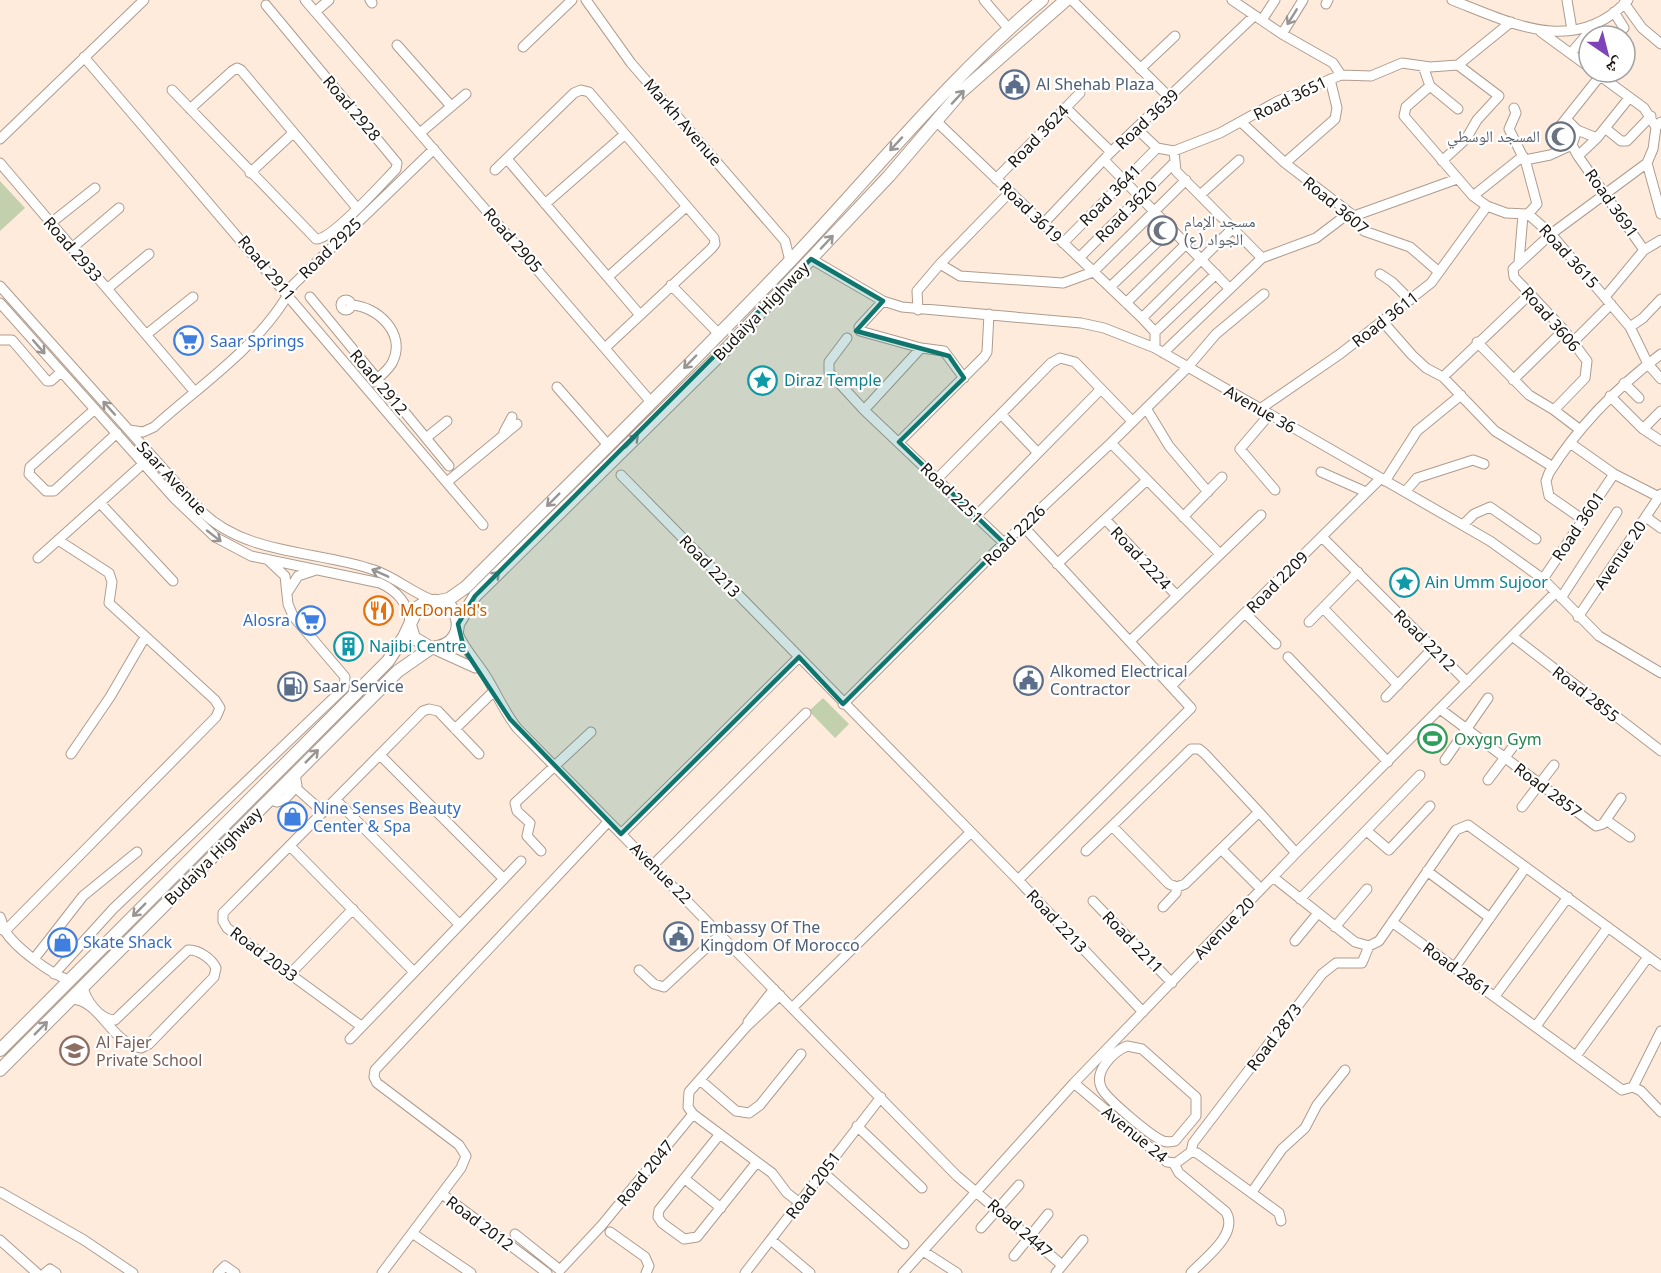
<svg xmlns="http://www.w3.org/2000/svg" width="1661" height="1273" viewBox="0 0 1661 1273" font-family="'Noto Sans','Noto Naskh Arabic',sans-serif">
<style>
.green{fill:#c2d0ae}
.lines{fill:none;stroke-linecap:round;stroke-linejoin:round}
.minor-casing{stroke:#ae9c8e;stroke-width:11}
.major-casing{stroke:#ae9c8e;stroke-width:14}
.minor{stroke:#fff;stroke-width:9}
.major{stroke:#fff;stroke-width:12}
.oneway{stroke:#989593}
.marked{fill:#0f766e;fill-opacity:0.2;stroke:#0f766e;stroke-width:4.5;stroke-linejoin:round}
.labels{text-anchor:middle;dominant-baseline:central;stroke-width:4.5;stroke-linejoin:round;paint-order:stroke}
.service-label{font-size:16px;fill:#4e5e75;stroke:#fff;text-anchor:start}
.street-label{font-size:16px;fill:#1a140e;stroke:#fff}
.worship-label{font-size:16px;fill:#5b616d;stroke:#fff;text-anchor:end}
.shop-label{font-size:16px;fill:#366cbe;stroke:#fff;text-anchor:start}
.culture-label{font-size:16px;fill:#0d838f;stroke:#fff;text-anchor:start}
.food-label{font-size:16px;fill:#c56008;stroke:#fff;text-anchor:start}
.leisure-label{font-size:16px;fill:#27864d;stroke:#fff;text-anchor:start}
.education-label{font-size:16px;fill:#785e54;stroke:#fff;text-anchor:start}
</style>
<rect width="100%" height="100%" fill="#feebdc"/>
<!-- green -->
<path class="green" d="M0,181L25,208L0,231Z
M823,698L849,724L835,738L809,711Z"/>
<g class="lines">
<defs>
<path id="minor" d="M305,0L651,402
M370,0L372,3
M586,0L631,63L785,241L790,261
M984,0L1008,28
M1072,0L1170,98
M1232,0L1282,34L1333,63L1341,75
M1452,0C1511,23 1575,57 1628,0
M1567,0L1572,30
M1624,3L1642,28L1661,44
M1326,4L1328,0
M315,12L329,0
M1614,12L1624,28
M1262,20L1275,0
M1541,32L1589,67
M1282,34L1303,0
M397,45L451,106
M523,47L572,0
M1571,53L1596,24
M84,57L483,525
M1423,66L1430,86L1458,109
M1140,69L1175,36
M1595,72L1644,108L1656,127
M1430,86L1406,107L1404,116L1473,196L1487,206L1506,213L1528,214L1551,234L1630,327L1648,364L1661,379
M172,90L316,239C332,240 383,182 396,169L397,163L266,5
M1066,108L1111,152
M1514,108L1516,113L1509,129L1526,163L1537,204L1528,214
M190,109L232,71L237,68L241,70L357,208
M1566,119L1577,130L1597,138
M936,121L1142,318L1155,332V348
M1241,122L1285,163L1354,216L1364,231L1410,247L1439,272
M1661,122L1656,127L1653,149L1647,163L1661,214
M1561,125L1600,76
M1605,128L1621,141H1627L1651,116
M1137,129L1157,148L1174,151L1220,133L1278,101L1341,75L1371,76L1402,63L1430,67L1458,65L1511,22
M1577,130L1572,145L1578,156L1597,138L1629,98
M420,133L466,94
M0,139L144,0
M1174,151L1176,171L1262,258
M1578,156L1644,250
M507,159L640,315
M1104,160L1229,288
M1525,160L1550,155L1572,145
M1442,161L1466,139L1477,120L1499,96L1458,65
M0,163L194,391
M1285,163L1335,119L1337,108L1330,79
M495,170L574,93L581,90L589,92L714,238L715,244L711,249L606,347
M250,173L293,133
M996,179L1080,93
M1200,195L1239,160
M1473,196L1523,156
M545,204L624,135
M1354,216L1457,179
M51,223L95,188
M1043,224L1111,152L1254,16
M1063,243L1157,148
M72,248L119,208
M1079,258L1173,164
M811,259L883,301L902,307L1081,323L1104,328L1155,348L1490,541L1543,579L1599,636L1661,673
M1519,262L1523,215
M940,264L960,276L1063,283L1093,272L1186,180
M1380,274L1392,282L1410,300
M608,277L686,207
M671,285L718,333
M0,286L201,511C247,556 318,550 374,570C395,577 411,592 432,600
M1110,287L1171,229
M108,288L149,254
M310,297L449,466
M1605,297L1644,250L1661,240
M341 305a5 5 0 1 1 10 0a5 5 0 1 1-10 0Z
M883,301L859,327L860,331L921,348L944,351L964,378
M0,303L175,499L215,537L251,556L380,583C397,591 407,602 410,620
M1126,303L1186,244
M351,305C377,306 406,333 393,361C390,369 380,376 374,382
M918,310L917,291L940,264L1010,192
M1142,318L1232,229
M1383,322L1412,355L1426,368L1443,377L1495,431L1553,467
M1630,327L1643,318L1661,299
M1155,332L1216,274
M147,334L193,297
M847,338L829,362V372L864,410L1004,543
M0,340H12L47,381H51L61,372
M1477,342L1529,395L1554,410L1579,429
M1573,342L1611,304
M1163,353L1262,258L1316,238L1349,213
M1443,377L1530,294
M1513,380L1564,330
M1624,383L1639,398
M557,387L608,445
M1610,396L1643,429L1661,441
M1146,408L1169,446L1208,492
M95,409L30,467L29,474L46,491H54L117,433
M1260,409L1340,354L1431,283L1487,206
M864,410L921,348
M1554,410L1585,378L1587,361L1564,330L1514,277L1513,269L1551,234L1647,163
M1001,414L1038,453
M1269,415L1240,449L1275,490
M1643,429L1661,411
M129,430L143,432L154,427C197,388 252,351 284,301C288,296 289,290 293,285L434,149
M504,432L512,417
M426,438L447,421
M899,442L984,357L987,352L989,314
M1111,443L1220,554
M1570,443L1614,474L1659,497
M1321,472L1366,492
M621,475L1018,880L1143,1012
M938,478L1051,363L1060,358L1075,362L1132,421
M1385,481L1417,431L1461,395
M447,482L517,424
M1405,492L1417,478L1473,460L1484,464
M100,503L173,581
M976,516L1100,390
M1183,517L1222,477
M1646,517L1661,528
M1105,519L1177,596
M1582,519L1549,496L1546,481L1549,473C1579,425 1616,388 1661,354
M1463,525L1474,514L1490,507L1536,539
M1322,537L1467,682
M38,558L144,463
M1057,564L1147,480
M1543,579L1614,474
M287,593L298,576L316,570
M1561,598L1617,512
M1323,608L1398,685
M1245,613L1276,644
M1578,617L1661,494
M1309,622L1358,572
M457,631C465,652 480,664 490,683C499,699 506,714 517,728L957,1176L1062,1265
M1512,636L1661,751
M1130,641L1261,515
M431,648L475,668
M1288,657L1388,762
M1172,685L1381,478
M1386,697L1433,648
M843,704L1004,543L1111,443L1187,368L1216,334L1264,294
M1440,709L1596,826L1603,824L1621,798
M455,729L494,691
M1191,749H1199L1205,754L1259,812L1185,884L1177,887L1169,884L1112,826Z
M71,754L110,697L145,637
M380,755L504,879
M1445,760L1488,698
M1488,780L1518,740
M296,788L323,812
M269,799L277,802L285,799L297,786L295,774
M336,800L459,924
M1522,807L1554,765
M1259,812L1296,853
M1606,820L1630,837
M1368,832L1389,850L1430,806
M621,834L799,657
M290,846L413,971
M1221,849L1261,889
M541,851L527,836L530,823L517,811L515,803L591,732
M1086,851L1112,826
M653,865L806,713
M1427,871L1490,918
M1273,877L1355,942L1369,946L1379,941L1456,830L1468,825L1661,966
M1018,880L1191,708L1023,526
M1300,899L1420,775
M1093,901L1172,983
M1163,907L1176,893L1177,887
M0,917C2,921 3,927 5,931C15,947 50,974 69,980
M1392,922L1622,1090L1633,1087L1661,1031
M1335,927L1367,889
M0,929L5,931L216,717L220,708L215,700L109,603L112,582L109,573L58,540
M1295,941L1318,913
M34,959L83,896L137,852
M1455,967L1526,867
M639,970L654,984L664,987L721,934
M54,974L113,909L344,688L345,677L293,616L288,604L285,576L267,559
M290,974L353,909
M1495,996L1568,897
M70,999C100,998 111,1044 141,1048L149,1044L214,977L216,968C212,959 198,949 188,950L115,1020C100,1020 85,1000 83,986
M793,1007L971,832
M748,1022L774,989
M361,1026L227,928L223,921V913L423,711L429,709L438,711L479,754
M1536,1026L1608,927
M350,1039L521,861
M1127,1046L1142,1049L1196,1097V1116L1175,1141C1170,1142 1166,1143 1161,1140C1149,1134 1105,1098 1101,1087C1094,1071 1113,1052 1127,1046Z
M1576,1056L1648,957
M700,1080L736,1111L749,1113L760,1105L801,1054
M1074,1083L1167,1162L1176,1163L1191,1152L1197,1153L1279,1213L1281,1221
M1633,1087L1641,1091L1661,1112
M693,1114L772,1173L787,1193L800,1203
M857,1126L922,1188
M720,1134L659,1210L658,1217L662,1223L684,1239L697,1237L757,1162
M1191,1152L1193,1143L1322,974L1336,963H1362L1369,946
M1174,1164L1179,1173L1226,1212C1239,1234 1205,1258 1191,1273
M823,1172L904,1244
M685,1179L721,1208
M0,1192L84,1240L133,1273
M1252,1192L1282,1149L1305,1128L1317,1105L1345,1070
M442,1194L547,1273
M981,1228L1019,1185
M610,1232L645,1257L649,1266L646,1273
M412,1233L471,1273
M515,1234L560,1270L602,1225L693,1114L688,1107L689,1092L746,1027L780,995
M0,1240L37,1273
M771,1240L810,1273
M923,1251L957,1273
M1014,1256L1048,1214
M45,1273L50,1269L56,1273
M218,1273L225,1266L235,1273
M382,1273L461,1168L466,1156L459,1145L377,1083L374,1077L375,1070L608,822
M745,1273L881,1097
M903,1273L1074,1083L1296,853L1555,593
M1056,1273L1083,1240"/>
<path id="major" d="M439,601L449,599L466,587C575,478 686,370 793,258C875,171 950,77 1042,0
M458,624L475,596L727,348L889,176L961,92L1066,0
M0,1050L388,661L404,637L418,607C456,581 478,645 431,648L414,638L410,625
M0,1070L398,671L431,648"/>
</defs>
<!-- minor casing -->
<use href="#minor" class="minor-casing"/>
<!-- major casing -->
<use href="#major" class="major-casing"/>
<!-- minor -->
<use href="#minor" class="minor"/>
<!-- major -->
<use href="#major" class="major"/>
</g>
<!-- one-way arrows -->
<defs><path id="oneway-shaft" d="M-6 0H5M1.5-3L5.5 0L1.5 3" fill="none" stroke-width="1.6" stroke-linecap="round" stroke-linejoin="round" transform="scale(1.5)"/></defs>
<g class="oneway">
<use href="#oneway-shaft" transform="translate(1292 17) rotate(122)"/>
<use href="#oneway-shaft" transform="translate(958 97) rotate(-47)"/>
<use href="#oneway-shaft" transform="translate(896 144) rotate(133)"/>
<use href="#oneway-shaft" transform="translate(827 242) rotate(-47)"/>
<use href="#oneway-shaft" transform="translate(39 347) rotate(49)"/>
<use href="#oneway-shaft" transform="translate(690 362) rotate(134)"/>
<use href="#oneway-shaft" transform="translate(109 408) rotate(-132)"/>
<use href="#oneway-shaft" transform="translate(632 441) rotate(-45)"/>
<use href="#oneway-shaft" transform="translate(553 500) rotate(135)"/>
<use href="#oneway-shaft" transform="translate(214 536) rotate(38)"/>
<use href="#oneway-shaft" transform="translate(380 573) rotate(-156)"/>
<use href="#oneway-shaft" transform="translate(493 578) rotate(-45)"/>
<use href="#oneway-shaft" transform="translate(312 756) rotate(-45)"/>
<use href="#oneway-shaft" transform="translate(139 910) rotate(135)"/>
<use href="#oneway-shaft" transform="translate(41 1028) rotate(-45)"/>
</g>
<!-- marked area -->
<path class="marked" d="M811,259L883,301L856,331L949,356L964,378L899,442L1004,543L843,704L799,657L621,834L510,719L464,649L458,624L475,596Z"/>
<!-- icons -->
<defs>
<symbol id="civic-ring" viewBox="-11 -11 22 22"><circle r="9.5" fill="#fff" stroke="#5c6f8a" stroke-width="1.5"/><path d="M-.6-6.5H3V-4.5H.6V-3L4-1V1h2V6H-6V1h2V-1L-.6-3ZM-1.2 2.5V6h2.4V2.5Z" fill="#5c6f8a"/></symbol>
<symbol id="mosque-ring" viewBox="-11 -11 22 22"><circle r="9.5" fill="#fff" stroke="#6b7280" stroke-width="1.5"/><path d="M3.5-4.9A6 6 0 1 0 3.5 4.9A5 5 0 1 1 3.5-4.9Z" fill="#6b7280"/></symbol>
<symbol id="supermarket-ring" viewBox="-11 -11 22 22"><circle r="9.5" fill="#fff" stroke="#3f7fe0" stroke-width="1.5"/><path d="M-6-5.5h2.5l.6 2H6L4.5 2H-2.5L-4.4-4H-6ZM-1.5 3.2a1.3 1.3 0 1 0 .1 0ZM3 3.2a1.3 1.3 0 1 0 .1 0Z" fill="#3f7fe0"/></symbol>
<symbol id="sight-ring" viewBox="-11 -11 22 22"><circle r="9.5" fill="#fff" stroke="#0f9aa8" stroke-width="1.5"/><path d="M0-6L1.8-2.2L6-1.7L2.9 1.2L3.7 5.4L0 3.3L-3.7 5.4L-2.9 1.2L-6-1.7L-1.8-2.2Z" fill="#0f9aa8"/></symbol>
<symbol id="restaurant-ring" viewBox="-11 -11 22 22"><circle r="9.5" fill="#fff" stroke="#e8710a" stroke-width="1.5"/><path d="M-5-6h1v4h1v-4h1v4h1v-4h1v5L-1.5 .5V6h-2V.5L-5-1ZM5-6V6H3V1.5H1.5Q1.5-4 5-6Z" fill="#e8710a"/></symbol>
<symbol id="building-ring" viewBox="-11 -11 22 22"><circle r="9.5" fill="#fff" stroke="#0f9aa8" stroke-width="1.5"/><path d="M-4-6H4V6H1V3H-1V6H-4ZM-2.5-4.3h1.7v1.8h-1.7ZM.8-4.3h1.7v1.8H.8ZM-2.5-1h1.7V.8h-1.7ZM.8-1h1.7V.8H.8Z" fill="#0f9aa8"/></symbol>
<symbol id="fuel-ring" viewBox="-11 -11 22 22"><circle r="9.5" fill="#fff" stroke="#5c6f8a" stroke-width="1.5"/><path d="M-5.5-6h7V0h2V4h1.3V-2.5L3-4.5l.8-.8L6-3V5H2.5V1h-1V6h-7ZM-4.2-4.7v3.2H.2V-4.7Z" fill="#5c6f8a"/></symbol>
<symbol id="stadium-ring" viewBox="-11 -11 22 22"><circle r="9.5" fill="#fff" stroke="#2e9e5b" stroke-width="1.5"/><path d="M0-5a6.5 5 0 1 0 0 10a6.5 5 0 1 0 0-10ZM-3.5-1.8h7v3.6h-7Z" fill="#2e9e5b"/></symbol>
<symbol id="shop-ring" viewBox="-11 -11 22 22"><circle r="9.5" fill="#fff" stroke="#3f7fe0" stroke-width="1.5"/><path d="M-5-2.5h2.3a2.7 3.5 0 0 1 5.4 0H5L5.5 6h-11ZM-1.5-2.5h3a1.5 2.3 0 0 0-3 0Z" fill="#3f7fe0"/></symbol>
<symbol id="school-ring" viewBox="-11 -11 22 22"><circle r="9.5" fill="#fff" stroke="#8d6e63" stroke-width="1.5"/><path d="M0-5L7-2L0 1L-7-2ZM-4 1L0 2.5L4 1V4Q0 6-4 4Z" fill="#8d6e63"/></symbol>
</defs>
<g fill-rule="evenodd">
<use href="#civic-ring" x="998" y="68" width="33" height="33"/>
<use href="#mosque-ring" x="1544" y="120" width="33" height="33"/>
<use href="#mosque-ring" x="1146" y="214" width="33" height="33"/>
<use href="#supermarket-ring" x="172" y="324" width="33" height="33"/>
<use href="#sight-ring" x="746" y="364" width="33" height="33"/>
<use href="#sight-ring" x="1388" y="566" width="33" height="33"/>
<use href="#restaurant-ring" x="362" y="594" width="33" height="33"/>
<use href="#supermarket-ring" x="294" y="604" width="33" height="33"/>
<use href="#building-ring" x="332" y="630" width="33" height="33"/>
<use href="#civic-ring" x="1012" y="664" width="33" height="33"/>
<use href="#fuel-ring" x="276" y="670" width="33" height="33"/>
<use href="#stadium-ring" x="1416" y="722" width="33" height="33"/>
<use href="#shop-ring" x="276" y="800" width="33" height="33"/>
<use href="#civic-ring" x="662" y="920" width="33" height="33"/>
<use href="#shop-ring" x="46" y="926" width="33" height="33"/>
<use href="#school-ring" x="58" y="1034" width="33" height="33"/>
</g>
<g class="labels">
<!-- service labels -->
<g class="service-label">
<text x="1036" y="84">Al Shehab Plaza</text>
<text x="1050" y="671">Alkomed Electrical<tspan x="1050" dy="18">Contractor</tspan></text>
<text x="313" y="686">Saar Service</text>
<text x="700" y="927">Embassy Of The<tspan x="700" dy="18">Kingdom Of Morocco</tspan></text>
</g>
<!-- street labels -->
<g class="street-label">
<text transform="translate(1290 98) rotate(-26)">Road 3651</text>
<text transform="translate(352 108) rotate(50)">Road 2928</text>
<text transform="translate(1147 119) rotate(-43)">Road 3639</text>
<text transform="translate(683 122) rotate(49)">Markh Avenue</text>
<text transform="translate(1038 136) rotate(-46)">Road 3624</text>
<text transform="translate(1110 195) rotate(-45)">Road 3641</text>
<text transform="translate(1612 203) rotate(55)">Road 3691</text>
<text transform="translate(1336 205) rotate(40)">Road 3607</text>
<text transform="translate(1126 211) rotate(-45)">Road 3620</text>
<text transform="translate(1031 212) rotate(44)">Road 3619</text>
<text transform="translate(513 240) rotate(49)">Road 2905</text>
<text transform="translate(330 248) rotate(-44)">Road 2925</text>
<text transform="translate(73 249) rotate(49)">Road 2933</text>
<text transform="translate(1569 256) rotate(48)">Road 3615</text>
<text transform="translate(267 268) rotate(50)">Road 2911</text>
<text transform="translate(761 311) rotate(-46)">Budaiya Highway</text>
<text transform="translate(1385 319) rotate(-38)">Road 3611</text>
<text transform="translate(1551 319) rotate(49)">Road 3606</text>
<text transform="translate(379 382) rotate(50)">Road 2912</text>
<text transform="translate(1260 409) rotate(30)">Avenue 36</text>
<text transform="translate(172 478) rotate(47)">Saar Avenue</text>
<text transform="translate(952 493) rotate(44)">Road 2251</text>
<text transform="translate(1578 526) rotate(-56)">Road 3601</text>
<text transform="translate(1014 535) rotate(-44)">Road 2226</text>
<text transform="translate(1620 555) rotate(-56)">Avenue 20</text>
<text transform="translate(1141 558) rotate(47)">Road 2224</text>
<text transform="translate(710 566) rotate(46)">Road 2213</text>
<text transform="translate(1277 582) rotate(-45)">Road 2209</text>
<text transform="translate(1425 640) rotate(45)">Road 2212</text>
<text transform="translate(1586 694) rotate(38)">Road 2855</text>
<text transform="translate(1548 790) rotate(37)">Road 2857</text>
<text transform="translate(213 856) rotate(-45)">Budaiya Highway</text>
<text transform="translate(661 873) rotate(45)">Avenue 22</text>
<text transform="translate(1057 921) rotate(47)">Road 2213</text>
<text transform="translate(1224 928) rotate(-46)">Avenue 20</text>
<text transform="translate(1133 942) rotate(46)">Road 2211</text>
<text transform="translate(264 954) rotate(37)">Road 2033</text>
<text transform="translate(1457 969) rotate(36)">Road 2861</text>
<text transform="translate(1274 1037) rotate(-53)">Road 2873</text>
<text transform="translate(1135 1134) rotate(39)">Avenue 24</text>
<text transform="translate(645 1173) rotate(-51)">Road 2047</text>
<text transform="translate(813 1185) rotate(-53)">Road 2051</text>
<text transform="translate(480 1223) rotate(37)">Road 2012</text>
<text transform="translate(1020 1228) rotate(41)">Road 2447</text>
</g>
<!-- worship labels -->
<g class="worship-label">
<text x="1540" y="136">المسجد الوسطي</text>
<text x="1184" y="221" text-anchor="start">مسجد الإمام<tspan x="1184" dy="18">الجواد (ع)</tspan></text>
</g>
<!-- shop labels -->
<g class="shop-label">
<text x="210" y="341">Saar Springs</text>
<text x="290" y="620" text-anchor="end">Alosra</text>
<text x="313" y="808">Nine Senses Beauty<tspan x="313" dy="18">Center &amp; Spa</tspan></text>
<text x="83" y="942">Skate Shack</text>
</g>
<!-- culture labels -->
<g class="culture-label">
<text x="784" y="380">Diraz Temple</text>
<text x="1425" y="582">Ain Umm Sujoor</text>
<text x="369" y="646">Najibi Centre</text>
</g>
<!-- food labels -->
<g class="food-label">
<text x="400" y="610">McDonald's</text>
</g>
<!-- leisure labels -->
<g class="leisure-label">
<text x="1454" y="739">Oxygn Gym</text>
</g>
<!-- education labels -->
<g class="education-label">
<text x="96" y="1042">Al Fajer<tspan x="96" dy="18">Private School</tspan></text>
</g>
</g>
<!-- north arrow -->
<g transform="translate(1607 54) rotate(145)"><circle r="28" fill="#ffffff" stroke="#a3a19f" stroke-width="1.5"/>
<path d="M0-4.5L10 22L0 15L-10 22Z" fill="#7f43b8"/>
<text y="-9" font-size="16" font-weight="bold" text-anchor="middle" fill="#1a140e">ش</text>
</g>
</svg>
